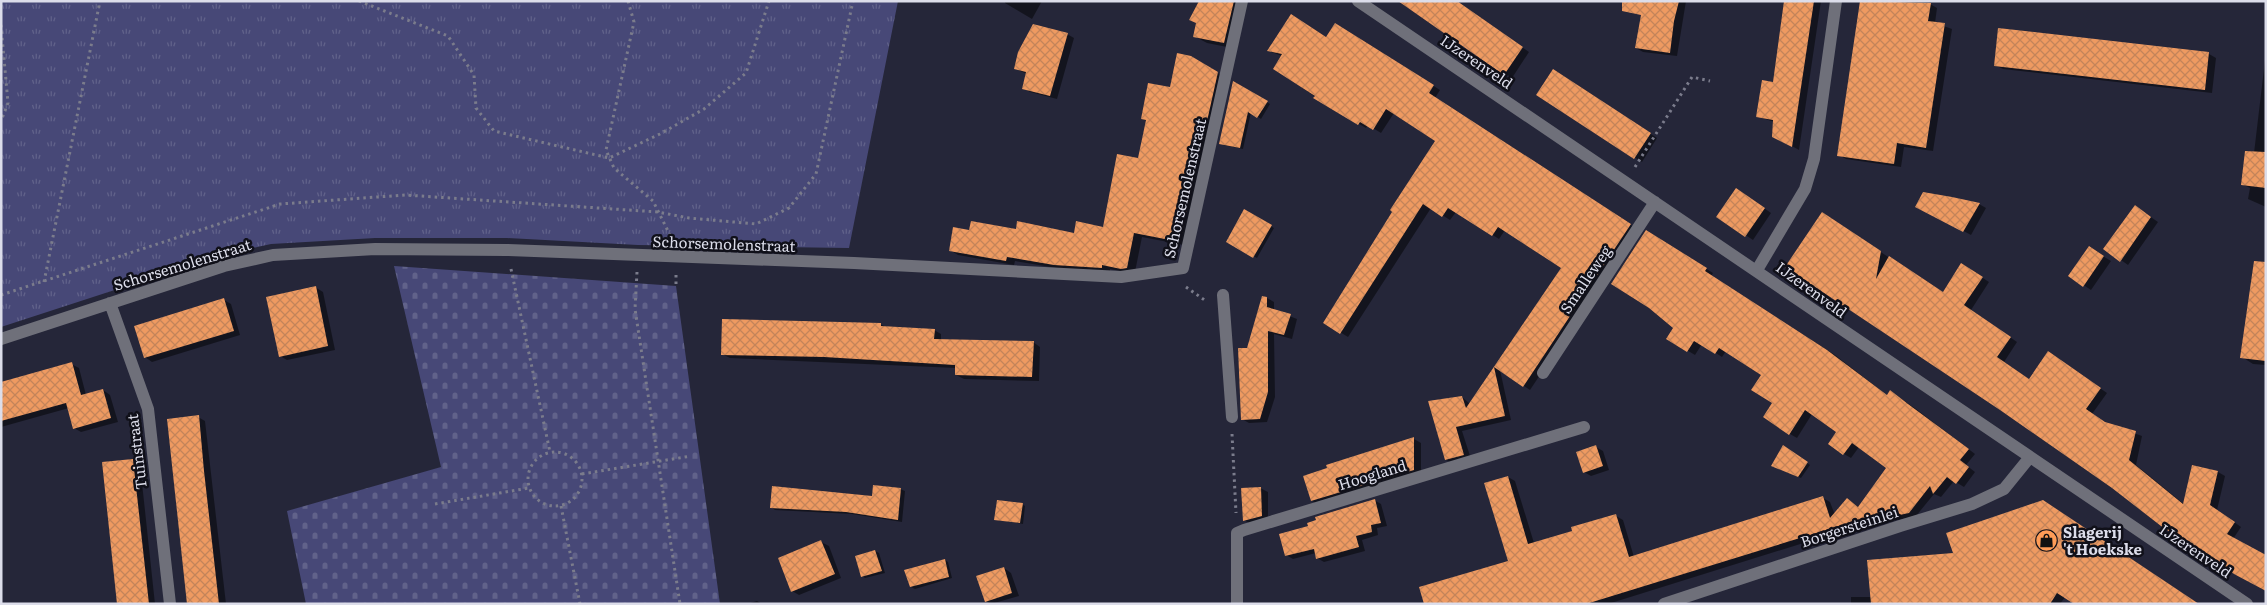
<svg xmlns="http://www.w3.org/2000/svg" width="2267" height="605" viewBox="0 0 2267 605" font-family="Literata,serif">
<style>
.cemetery{fill:url(#cemetery-stones)}
.park{fill:url(#park-tufts)}
.shadow{fill:#0007}
.building{fill:url(#building-cross-hatch)}
.lines{fill:none;stroke-linecap:round;stroke-linejoin:round}
.path{stroke:#7b7c8c;stroke-width:3;stroke-dasharray:2.5 4;stroke-linecap:butt}
.minor{stroke:#6f707a;stroke-width:12}
.labels{text-anchor:middle;dominant-baseline:central;stroke-width:5;stroke-linejoin:round;paint-order:stroke}
.street-label{font-size:15px;fill:#dcddea;stroke:#101019}
.poi-label{font-size:15px;font-weight:bold;fill:#dcddea;stroke:#101019;text-anchor:start}
</style>
<defs>
<pattern id="cemetery-stones" width="16" height="16" patternUnits="userSpaceOnUse" patternTransform="scale(1.25)"><rect width="16" height="16" fill="#474877"/><path d="M2 7V4a2 2 0 0 1 4 0v3zM10 15v-3a2 2 0 0 1 4 0v3z" fill="#61628a"/></pattern>
<pattern id="park-tufts" width="24" height="20" patternUnits="userSpaceOnUse" patternTransform="scale(1.25)"><rect width="24" height="20" fill="#474877"/><path d="M3 7l-1-3M5 7V3M7 7l1-3M15 17l-1-3M17 17v-4M19 17l1-3" fill="none" stroke="#61628a"/></pattern>
<pattern id="building-cross-hatch" width="8" height="8" patternUnits="userSpaceOnUse" patternTransform="scale(1.25)"><rect width="8" height="8" fill="#ee9a61"/><path d="M0 0l8 8M0 8l8-8" fill="none" stroke="#c3845a"/></pattern>
</defs>
<rect width="100%" height="100%" fill="#252639"/>
<!-- cemetery -->
<path class="cemetery" d="M394,266L676,286L720,604H306L287,511L441,467Z"/>
<!-- park -->
<path class="park" d="M1,1H898L849,248L638,245L507,238H375L271,244L222,255L1,327Z"/>
<!-- shadow -->
<path class="shadow" d="M1005,1H1042L1032,19L1005,3Z
M1201,1H1247L1237,49L1207,43L1194,36Z
M1401,1H1456L1529,52L1512,78Z
M1645,1H1686L1677,56L1643,52L1636,48Z
M1786,1H1821L1799,150L1774,136V122L1757,116L1774,83Z
M1861,1H1911L1930,4L1937,8L1935,23L1952,29L1933,151L1904,147L1901,167L1846,159L1839,155Z
M1343,29L1440,90L1435,98L1637,229L1530,390L1500,370L1511,420L1462,431L1471,459L1454,464L1446,460L1430,402L1462,397L1470,404L1562,267L1505,230L1499,239L1456,212L1450,220L1431,208L1348,337L1325,323L1437,140L1394,113L1381,133L1368,125L1366,128L1330,107L1274,68L1282,56L1269,51L1327,38Z
M1067,34L1074,38L1057,99L1030,92L1023,88L1027,74L1016,69Z
M2266,52V207L2248,199L2250,188L2242,184L2254,153Z
M2209,54L2216,58L2212,93L2003,69L1995,65Z
M1191,57L1226,78L1189,246L1142,237L1135,272L1130,273L1110,269V272L1063,269L1015,261L1014,265L958,255L950,250L970,231H1017L1075,234L1104,228L1139,160L1147,121L1142,119L1171,89Z
M1560,74L1657,138L1642,162L1538,94Z
M1234,83L1270,104L1261,119L1251,112L1243,149L1223,145Z
M1924,193L1979,204L1986,208L1971,235L1924,210Z
M1744,194L1771,213L1753,240L1718,217Z
M1245,211L1274,228L1257,258L1228,242Z
M2142,211L2158,222L2128,265L2121,260Z
M1829,218L1943,293L1969,269L1989,282L1971,310L2017,342L2004,362L2030,380L2055,357L2107,393L2092,414L2106,423L2142,436L2136,465L2185,505L2193,467L2218,472L2225,476L2217,510L2241,527L2233,539L2113,487L1954,376L1787,266Z
M1647,232L1713,273L1711,276L1835,355L1888,396H1897L1916,409L1975,454L1966,465L1975,472L1964,487L1954,481L1941,497L1934,494L1916,516L1898,520L1890,516L1608,604H1425L1510,562L1508,477L1515,481L1534,543L1573,532L1616,516L1623,520L1634,557L1823,498L1830,502L1835,515L1847,499L1859,507L1888,468L1859,447L1851,458L1844,454L1838,432L1812,414L1797,438L1790,434L1762,375L1726,351L1722,357L1702,344L1695,355L1668,339L1674,327Z
M2096,252L2111,261L2091,290L2070,276Z
M2266,268V365L2253,364L2242,357Z
M315,287L323,292L335,350L287,360L280,356Z
M1267,298L1274,302V310L1297,319L1292,339L1274,334L1275,397L1267,422L1249,423L1242,419L1248,349Z
M224,300L231,304L240,335L152,362L145,357Z
M880,324L886,327L934,330L941,334V340L1033,342L1040,347L1039,381L964,379L956,375V368L730,358L722,354Z
M71,364L79,368L86,395L103,390L110,395L118,422L81,432L74,428L69,408L1,427V383Z
M198,417L205,421L226,604H188Z
M1414,439L1421,443V474L1319,505L1312,501L1328,469L1327,466Z
M1596,447L1603,451L1609,470L1591,476L1584,472Z
M1784,447L1810,465L1801,478L1776,467Z
M133,460L140,464L155,604H118Z
M1260,488L1268,492V520L1251,524L1244,520Z
M900,489L905,491L902,522L852,514L775,510L771,507L873,497Z
M1374,500L1381,504L1387,526L1377,528L1378,535L1362,540L1365,551L1324,562L1317,558L1316,553L1293,559L1286,555L1309,527Z
M1022,504L1025,506L1023,524L995,519Z
M821,542L829,546L841,578L799,595L792,591Z
M875,551L879,553L885,573L865,578L862,576Z
M945,560L948,562L952,578L915,589L911,587Z
M1004,568L1011,573L1019,596L991,604L986,601Z
M1975,574L2196,604L2065,597L2060,604H2020Z
M1851,597H1872L1956,604H1851Z
M757,601L762,604H747Z"/>
<!-- building -->
<path class="building" d="M1199,1H1234L1224,43L1193,37L1196,23L1189,20Z
M1398,1H1457L1523,47L1504,75Z
M1622,1H1679L1674,21L1670,53L1635,48L1641,15L1622,11Z
M1784,1H1814L1792,147L1772,137L1773,120L1756,117L1762,80L1773,82Z
M1860,1L1931,3L1928,21L1945,23L1926,148L1897,143L1894,164L1837,156Z
M1291,14L1326,37L1335,23L1434,85L1429,93L1631,224L1523,387L1494,367L1505,416L1456,427L1464,455L1445,460L1428,401L1462,396L1466,408L1561,268L1498,227L1492,236L1448,208L1442,217L1423,204L1340,334L1323,323L1392,212L1390,210L1435,141L1386,109L1373,130L1360,122L1358,125L1313,98L1315,96L1273,69L1282,54L1267,51Z
M1033,24L1068,33L1050,96L1022,89L1026,72L1014,69L1018,52Z
M1998,28L2209,52L2205,90L1994,66Z
M1177,53L1191,56L1218,72L1180,242L1134,233L1127,268L1121,269L1102,265V268L1054,265L1007,257L1006,261L949,251L953,227L969,230L971,221L1016,229L1017,221L1074,233L1076,221L1103,227L1117,154L1138,158L1146,120L1141,119L1148,83L1170,87Z
M1553,69L1651,133L1634,159L1536,95Z
M1233,81L1268,101L1257,118L1248,112L1240,148L1219,144Z
M2245,151L2266,152V188L2241,185Z
M1736,188L1765,208L1745,237L1716,217Z
M1923,192L1952,197L1980,203L1963,232L1915,207Z
M2135,205L2151,217L2120,262L2103,249Z
M1244,209L1272,225L1253,258L1226,242Z
M1822,212L1881,251L1876,279L1889,256L1943,292L1961,263L1983,277L1964,305L2011,337L1997,357L2029,379L2048,351L2101,388L2086,409L2105,422L2136,431L2129,460L2183,504L2192,465L2218,471L2210,505L2235,522L2227,534L2266,555V591L2234,574L2161,526L2112,488L2000,410L1785,267Z
M1646,230L1707,268L1705,271L1827,350L1887,395L1890,390L1908,404L1969,449L1960,460L1969,467L1956,484L1947,477L1933,494L1930,486L1909,513L1890,517L1891,510L1586,604H1424L1419,587L1508,561L1484,483L1508,476L1528,544L1572,531L1571,527L1616,514L1629,557L1823,496L1830,518L1847,498L1858,507L1886,468L1852,443L1843,455L1828,444L1836,432L1805,410L1789,435L1763,417L1772,403L1751,390L1761,375L1719,348L1715,354L1694,341L1687,352L1666,339L1673,328L1649,308L1611,284Z
M2089,246L2104,256L2083,287L2068,276Z
M2254,261L2266,262V361L2240,358Z
M316,286L328,346L279,357L266,297Z
M1262,296L1267,297V307L1291,314L1284,335L1268,331V392L1260,419L1241,420L1238,348H1247Z
M224,298L234,331L144,358L134,326Z
M722,319L881,323V326L935,329L934,339L1034,341L1032,377L955,375V365L824,357L721,355Z
M72,362L81,395L103,389L111,418L73,429L66,403L1,421V382Z
M199,415L204,471L219,604H187L167,419Z
M1414,437V470L1311,501L1303,476L1327,468L1326,465Z
M1596,445L1603,466L1583,473L1576,452Z
M1783,445L1808,462L1798,477L1771,466Z
M133,459L149,604H117L102,462Z
M873,485L901,488L898,520L846,512L770,508L772,486L872,496Z
M1261,487L1262,516L1243,521L1241,488Z
M1375,499L1381,523L1371,525L1372,532L1356,536L1359,547L1316,559L1314,549L1285,556L1279,534L1308,526L1307,523L1316,520L1315,517Z
M997,500L1023,503L1020,523L994,520Z
M2043,500L2199,604H2074L2057,593L2050,604H1871L1867,560L1953,553L1946,533Z
M821,540L835,574L791,592L778,558Z
M875,550L882,571L861,577L855,556Z
M945,559L949,577L910,587L904,570Z
M1004,567L1012,593L985,602L976,576Z"/>
<g class="lines">
<!-- path -->
<path class="path" d="M359,1L448,36L474,75L476,108L494,131L609,158L660,134L704,109L746,73L769,1
M628,1L634,22L606,150L614,168L653,201L671,237
M1,25L8,103L1,121
M1635,167L1692,77L1710,81
M511,269L550,452
M637,272L635,309L680,604
M676,275V286
M44,282L100,1
M1186,287L1206,301
M1,295L280,204L405,195L658,212L689,218L756,224L789,208L816,174L853,1
M1232,434L1236,513
M528 479a27 27 0 1 1 54 0a27 27 0 1 1-54 0Z
M582,474L691,456
M435,504L529,488
M561,506L580,604"/>
<!-- minor -->
<path class="minor" d="M1358,1L2247,604
M1757,270L1805,189L1814,159L1836,1
M1223,295L1232,417
M110,303L148,409L170,604
M1,339L224,266L273,255L375,249L507,250L854,263L1121,277L1183,268L1242,1
M1543,373L1655,202
M1237,604V533L1244,530L1584,427
M1664,604L1900,526L1972,504L2004,489L2030,457"/>
</g>
<!-- icons -->
<defs>
<symbol id="shop-disc" viewBox="-11 -11 22 22"><circle r="9.5" fill="#fe9c57" stroke="#101019"/><path d="M-5-2.5h2.3a2.7 3.5 0 0 1 5.4 0H5L5.5 6h-11ZM-1.5-2.5h3a1.5 2.3 0 0 0-3 0Z" fill="#111"/></symbol>
</defs>
<g fill-rule="evenodd">
<use href="#shop-disc" x="2034" y="528" width="25" height="25"/>
</g>
<g class="labels">
<!-- street labels -->
<g class="street-label">
<text transform="translate(1477 61) rotate(34)">IJzerenveld</text>
<text transform="translate(1184 188) rotate(-77)">Schorsemolenstraat</text>
<text transform="translate(724 243) rotate(2)">Schorsemolenstraat</text>
<text transform="translate(182 264) rotate(-17)">Schorsemolenstraat</text>
<text transform="translate(1585 279) rotate(-56)">Smalleweg</text>
<text transform="translate(1812 289) rotate(36)">IJzerenveld</text>
<text transform="translate(136 452) rotate(-97)">Tuinstraat</text>
<text transform="translate(1372 474) rotate(-17)">Hoogland</text>
<text transform="translate(1849 526) rotate(-18)">Borgersteinlei</text>
<text transform="translate(2196 550) rotate(34)">IJzerenveld</text>
</g>
<!-- poi labels -->
<g class="poi-label">
<text x="2063" y="531">Slagerij<tspan x="2063" dy="17">'t Hoekske</tspan></text>
</g>
</g>
<!-- border -->
<rect width="2267" height="605" fill="none" stroke="#dcddea" stroke-width="5"/>
</svg>
